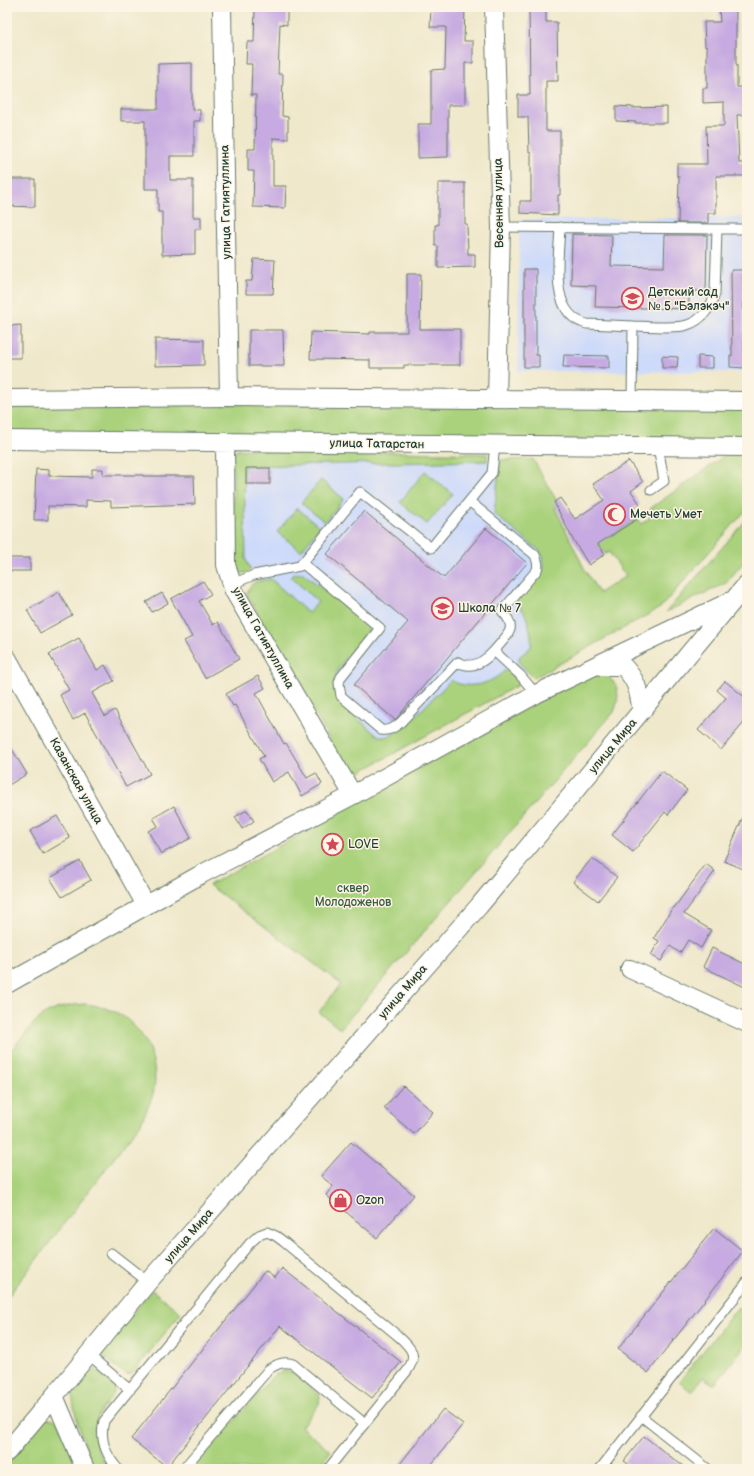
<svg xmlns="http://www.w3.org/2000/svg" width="754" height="1476" viewBox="0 0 754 1476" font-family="'Balsamiq Sans',sans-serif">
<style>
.built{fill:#cedafa}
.green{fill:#aad27d;stroke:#648858}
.building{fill:#c6aae1}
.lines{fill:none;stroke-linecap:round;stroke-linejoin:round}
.lane-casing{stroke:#687969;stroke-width:11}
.street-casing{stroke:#687969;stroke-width:20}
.lane{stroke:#fff;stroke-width:9}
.street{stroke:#fff;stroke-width:18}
.labels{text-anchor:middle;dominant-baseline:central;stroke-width:3;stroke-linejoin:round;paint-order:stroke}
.street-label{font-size:12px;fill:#1f3d34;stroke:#fcf5e5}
.poi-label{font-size:12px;fill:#1f3d34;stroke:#fcf5e5;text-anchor:start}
.park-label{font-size:12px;fill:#3b5b43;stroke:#fcf5e5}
</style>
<rect width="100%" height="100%" fill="#fcf5e5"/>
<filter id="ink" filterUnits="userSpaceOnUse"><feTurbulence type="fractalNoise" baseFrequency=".025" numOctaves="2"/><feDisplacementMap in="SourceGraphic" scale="8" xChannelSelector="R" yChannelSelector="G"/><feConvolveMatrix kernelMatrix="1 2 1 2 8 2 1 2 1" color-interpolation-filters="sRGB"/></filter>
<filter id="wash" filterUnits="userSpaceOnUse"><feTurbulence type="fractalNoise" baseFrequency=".012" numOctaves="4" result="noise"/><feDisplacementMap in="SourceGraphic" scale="16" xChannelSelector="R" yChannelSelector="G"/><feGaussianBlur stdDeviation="0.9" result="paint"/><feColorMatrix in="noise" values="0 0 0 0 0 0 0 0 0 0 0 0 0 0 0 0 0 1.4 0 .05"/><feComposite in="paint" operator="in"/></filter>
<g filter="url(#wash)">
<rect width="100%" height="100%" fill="#efe8cb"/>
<!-- built -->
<path class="built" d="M747,217V372L518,371L519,220Z
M533,459L559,505L555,508L585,570L599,593L527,671L365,757L246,560L243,466Z"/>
<!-- green -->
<path class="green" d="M7,403L747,406V442L7,437Z
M255,449L487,454V461L244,466L246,560L251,570L246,573H239L233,566V455L237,450Z
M731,451H747V509L660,608L534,678L520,664L519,657L531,647C533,640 528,619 524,612C521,608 517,606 516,601L544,569L543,556L541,552L494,514L500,460L533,459L559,505L555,508L585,570L599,593L626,576L609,552L605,554L593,537L603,526L610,537L637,519L641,524L649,519L651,508Z
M425,471L453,494L427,524L400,502Z
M321,480L344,499L325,522L301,503Z
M297,508L320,527L301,551L277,532Z
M747,519V558L726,583L666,612Z
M303,573L367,625L368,629V633C354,649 322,676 338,699C345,709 365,724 374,733C379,736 383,738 389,736C403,731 438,693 451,680C467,691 493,684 506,669L514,678L518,685L351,777L247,594C250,581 259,580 271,579L308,613L318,602L291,577L293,574Z
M594,675C618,675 622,692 614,712L340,1029L319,1012L341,984L209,885L579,679Z
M85,1004C94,1005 103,1007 111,1010C143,1023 161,1061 153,1094C150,1104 145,1113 141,1123L7,1298V1055L34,1023L45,1014L59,1008L73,1005Z
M152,1290L181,1313L131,1375L125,1374L104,1357L102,1351Z
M738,1307L747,1314V1343L714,1385L703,1377L692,1392L679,1382Z
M91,1368C99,1371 110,1381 115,1388C113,1399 106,1403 101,1411C89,1429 96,1454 110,1469H95C88,1454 67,1400 74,1386C77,1379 84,1371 91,1368Z
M285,1371L293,1373L320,1395L319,1404L301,1427L331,1451L317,1469H192L275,1374Z
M45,1418L54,1419L59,1423L78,1469H11L9,1464L12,1459Z"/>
<g id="blocks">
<!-- building -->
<path class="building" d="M255,7H287V25L280,24L278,74H283L282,116L288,117V139L273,138V186H286L285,208L253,207L254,171H248V149H255L256,95H251L252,64H246L247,42H254Z
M431,7H465L464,41H473V63H465V105H448V157L418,158V124H431V70L445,69L446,27H430Z
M529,7H546V22H557L558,81H546V131H560V195H558V215L520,213V201H531V153H529L528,117H518V95H530Z
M719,7H736V65H737V87H747V115H737L739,163H747V176H716V213H708V223H678L679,176H677V164H707L706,126H724V102L703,103V88H707V47H705L704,22H720Z
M192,63V109L200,110V121H194V156H170V180H193V217H201V229H195V254L162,255V212H158V189H145V121H121V109H158V64Z
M616,106L632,107V108L667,107V123H636V122L616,121Z
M7,179H35V207L7,206Z
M438,183H465V224H467L468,254H475V267L438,268V246H435V225H438Z
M572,234L612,235L611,266L664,267L665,235H707L706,291H689V309L595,307L596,286L571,285Z
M254,259L275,260L273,294H246V281H252Z
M524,269H536V355H539V367H524Z
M731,270H743L744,356H746L745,368L730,367V356H732Z
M407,274H421L420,329H460V365H404V368H370V360L310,359L311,332L370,334V332H407Z
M21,325V358H7V326Z
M249,330H283L284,366H249Z
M155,339L204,340V365L155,366Z
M564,355L609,356V368L563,367Z
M662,356L678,357L677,368H662Z
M698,356L713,357V368H698Z
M629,461L643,482L631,491L640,504L631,510L637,519L598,544L605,554L589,565L572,538L554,502L560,498L575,519L604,500L593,484Z
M246,468H270V484H246Z
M36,469L49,470V476L92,477V469H103V475H143V476H194L195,504L111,507V501L86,500V507L48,506V520H34Z
M364,511L444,578L486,528L527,563L395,720L354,685L408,622L327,554Z
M7,558H30V571H7Z
M203,581L211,594L199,601L213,625L218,622L239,659L205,678L184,641L192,637L171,599Z
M59,592L72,615L40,633L27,610Z
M162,593L168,603L152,612L146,602Z
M79,638L97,670L105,665L114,681L92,693L105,716L115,710L150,774L126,787L85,713L73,720L60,695L69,690L49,654Z
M258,676L265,688L256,693L284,744L286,743L307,778L316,773L322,784L302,796L289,772L272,782L259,759L264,756L235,705L233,706L226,694Z
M725,681L747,699V719L721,750L698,730L726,698L717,690Z
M7,741L27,774L7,786Z
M662,771L687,790L668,815L665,812L633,852L612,835Z
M174,806L191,838L161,854L148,831L158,826L153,818Z
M747,808V860L743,869L724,861Z
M247,810L254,821L242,829L235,817Z
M57,816L70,838L43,854L30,831Z
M592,858L617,877L598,901L573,882Z
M80,861L91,880L62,897L50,878Z
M706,864L715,871L684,914L711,930L701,948L688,940L680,953L670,946L661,961L651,955L659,941L654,938L673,907L674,908Z
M712,948L747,965V988L703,967Z
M403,1086L433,1112L414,1134L384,1108Z
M351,1142L414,1195L377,1238L326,1195L333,1186L321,1176Z
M714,1228L743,1251L648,1373L618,1349Z
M282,1268L401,1362L372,1398L280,1326L167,1467L131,1439L265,1271L275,1278Z
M443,1409L463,1424L428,1469H396Z
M644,1436L663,1451L687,1469H635L624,1461Z"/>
</g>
</g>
<g filter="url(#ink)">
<use href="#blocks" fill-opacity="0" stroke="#687969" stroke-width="1"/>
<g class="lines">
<defs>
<path id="lane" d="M501,227L717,229L715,294C711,308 701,321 687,325C676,329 646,326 633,326L632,401
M560,227C559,257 548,315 587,324L633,326
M717,229H747
M651,490L664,481L658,446
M469,501L535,555C537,561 539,564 537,570L502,611C519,629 507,635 494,651
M302,563L380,628L341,677L339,683L341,696L381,730C389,731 394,728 400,723L458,662C472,670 484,662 494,651L520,675L536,694
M232,584L254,575L300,566L360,492L431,548L492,473L495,445
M111,1253L148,1282
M88,1354L130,1390
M641,1416L708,1469
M118,1469C106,1455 99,1440 104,1421L250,1243L259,1235L267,1232L276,1236L284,1242L397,1335C410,1347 419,1354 407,1371L328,1469
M183,1469L269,1369C277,1364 283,1361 293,1364L364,1423
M600,1469L747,1282"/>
<path id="street" d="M222,7L229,397
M494,7L501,227L497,399
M7,399L229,397L747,401
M7,440L747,447
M225,442L226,565L234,591L353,795
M7,658L146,905
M600,666H623C638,682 638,690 642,711
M630,969L747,1023
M7,984L198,876L353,795L536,694L731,601
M54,1396L148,1282L479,906L747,584
M7,1452L54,1396L85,1469"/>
</defs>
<!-- lane casing -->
<use href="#lane" class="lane-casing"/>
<!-- street casing -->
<use href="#street" class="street-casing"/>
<!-- lane -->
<use href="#lane" class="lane"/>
<!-- street -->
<use href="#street" class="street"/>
</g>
</g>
<!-- icons -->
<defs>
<symbol id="school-ring" viewBox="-11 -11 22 22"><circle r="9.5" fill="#fcf5e5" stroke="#d1495b" stroke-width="1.5"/><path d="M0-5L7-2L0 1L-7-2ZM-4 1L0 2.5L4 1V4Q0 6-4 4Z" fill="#d1495b"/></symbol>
<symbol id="mosque-ring" viewBox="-11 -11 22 22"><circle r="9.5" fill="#fcf5e5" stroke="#d1495b" stroke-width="1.5"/><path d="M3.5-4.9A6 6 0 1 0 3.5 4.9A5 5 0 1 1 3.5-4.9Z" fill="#d1495b"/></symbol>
<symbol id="sight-ring" viewBox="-11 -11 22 22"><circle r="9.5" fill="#fcf5e5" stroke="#d1495b" stroke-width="1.5"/><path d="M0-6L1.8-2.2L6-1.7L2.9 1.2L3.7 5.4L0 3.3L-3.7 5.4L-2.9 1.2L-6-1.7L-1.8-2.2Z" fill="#d1495b"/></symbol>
<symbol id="shop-ring" viewBox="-11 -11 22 22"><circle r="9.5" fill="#fcf5e5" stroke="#d1495b" stroke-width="1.5"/><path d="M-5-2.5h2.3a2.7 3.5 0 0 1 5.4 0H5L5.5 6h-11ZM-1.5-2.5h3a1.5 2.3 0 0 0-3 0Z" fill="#d1495b"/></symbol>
</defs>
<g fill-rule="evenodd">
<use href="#school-ring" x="620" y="286" width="25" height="25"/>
<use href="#mosque-ring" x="602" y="502" width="25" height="25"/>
<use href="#school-ring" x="430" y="596" width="25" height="25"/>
<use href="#sight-ring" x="320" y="832" width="25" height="25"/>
<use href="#shop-ring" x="328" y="1188" width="25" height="25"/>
</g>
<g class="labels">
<!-- street labels -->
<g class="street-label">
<text transform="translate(226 202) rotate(-91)">улица Гатиятуллина</text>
<text transform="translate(499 203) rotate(-91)">Весенняя улица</text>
<text transform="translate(377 444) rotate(1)">улица Татарстан</text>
<text transform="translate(263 638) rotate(61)">улица Гатиятуллина</text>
<text transform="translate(613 746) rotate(-50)">улица Мира</text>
<text transform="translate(76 781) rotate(61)">Казанская улица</text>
<text transform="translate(403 992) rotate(-49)">улица Мира</text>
<text transform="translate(189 1236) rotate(-49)">улица Мира</text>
</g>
<!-- poi labels -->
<g class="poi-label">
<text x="648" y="292">Детский сад<tspan x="648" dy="14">№ 5 "Бэлэкэч"</tspan></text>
<text x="630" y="514">Мечеть Умет</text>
<text x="458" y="608">Школа № 7</text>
<text x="348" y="844">LOVE</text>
<text x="356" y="1200">Ozon</text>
</g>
<!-- park labels -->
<g class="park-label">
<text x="353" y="888">сквер<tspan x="353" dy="14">Молодоженов</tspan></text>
</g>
</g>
<!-- margin -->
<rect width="754" height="1476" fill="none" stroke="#fcf5e5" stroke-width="24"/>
</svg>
